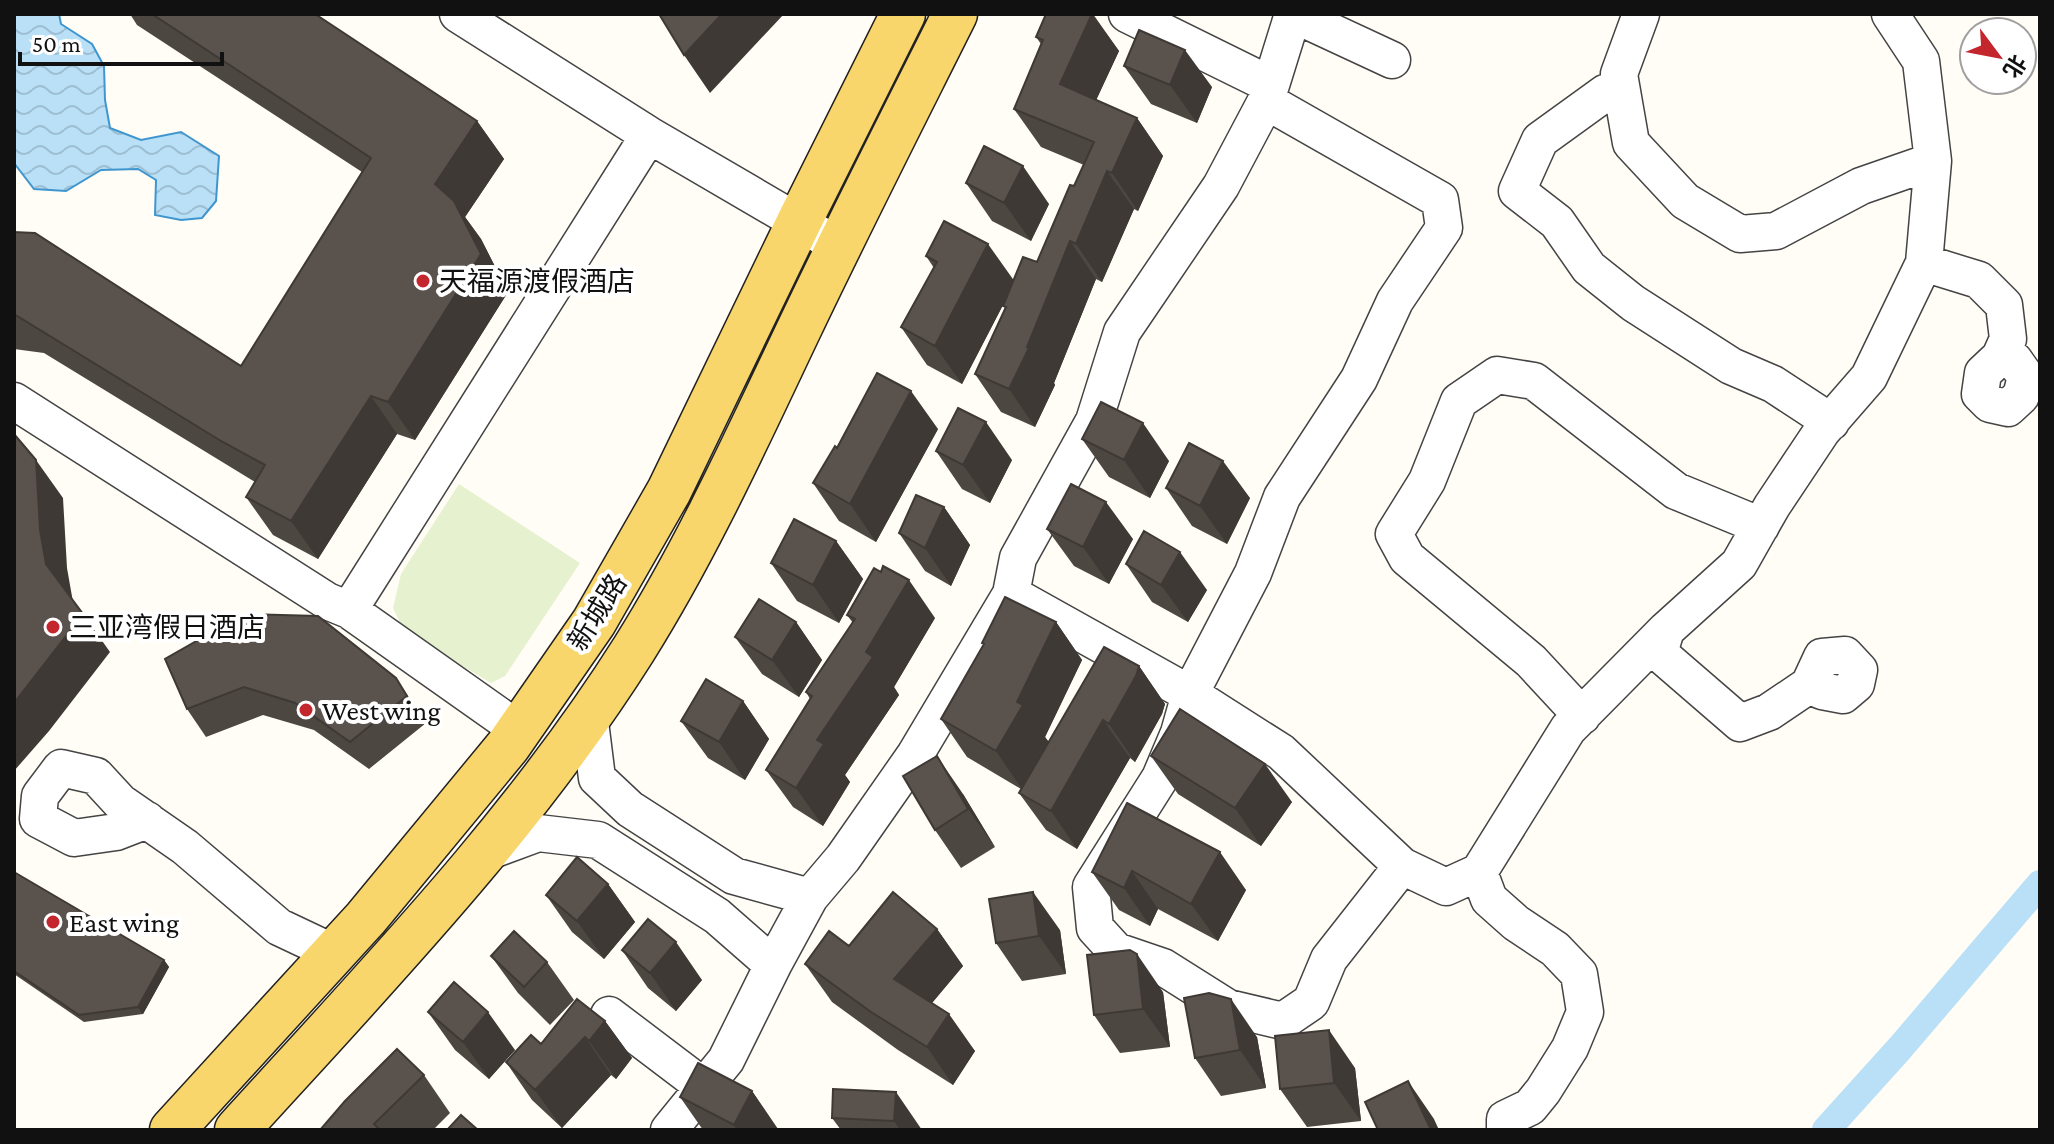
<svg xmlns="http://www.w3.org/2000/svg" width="2054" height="1144" viewBox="0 0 2054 1144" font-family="'Crimson Pro','Noto Sans SC',serif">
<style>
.pitch{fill:#e6f2cf}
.water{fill:url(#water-waves);stroke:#3f96cf;stroke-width:2}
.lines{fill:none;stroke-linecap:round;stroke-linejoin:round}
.canal{stroke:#b9e0f7;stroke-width:28}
.minor-casing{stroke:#444;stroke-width:39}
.major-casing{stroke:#222;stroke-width:47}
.minor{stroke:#fff;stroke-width:36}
.major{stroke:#f9d66b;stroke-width:44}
.wall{fill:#4d4742}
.shaded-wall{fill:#3f3936}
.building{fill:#5a524d;stroke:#3f3936;stroke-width:2}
.poi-dot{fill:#c4262e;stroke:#fff;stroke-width:3}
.labels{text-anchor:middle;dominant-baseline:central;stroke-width:8;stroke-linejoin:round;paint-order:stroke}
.poi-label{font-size:28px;fill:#111;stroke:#fff;text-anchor:start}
.street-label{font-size:28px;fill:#111;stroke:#fff}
</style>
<defs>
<pattern id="water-waves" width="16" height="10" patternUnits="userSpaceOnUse" patternTransform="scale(2)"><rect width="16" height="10" fill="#b9e0f7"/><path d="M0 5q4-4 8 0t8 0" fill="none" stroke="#9ebfd3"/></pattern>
</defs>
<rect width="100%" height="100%" fill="#fffdf5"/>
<!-- pitch -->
<path class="pitch" d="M459,484L580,563L505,676L491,683L404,631L393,608L401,574Z"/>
<!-- water -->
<path class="water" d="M14,14H59L61,24L92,44L104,66L105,100L110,128L141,140L181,132L219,156L216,201L202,218L181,220L155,215L156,180L138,169L101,170L66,191L34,189L14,163Z"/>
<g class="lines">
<!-- canal -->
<path class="canal" d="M1826,1130L1900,1048L2040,884"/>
<defs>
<path id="minor" d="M458,14L649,135L839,246
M1127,14L1271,85
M1293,14L1392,60
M1890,14L1921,61L1933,161
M1623,98L1605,93L1540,140L1517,191L1557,222L1589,268L1633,303L1731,366L1773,384L1831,422
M1266,101L1440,200L1444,228L1395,301L1359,379L1282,497L1253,573L1190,694L1179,733L1160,778L1091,887L1095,928L1116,951L1163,967L1228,1008L1283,1021L1311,1002L1329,959L1402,866
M1924,263L1979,280L2004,305L2008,339L2000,357L1983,373L1980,394L1990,404L2008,408L2021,396L2026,377L2014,360L2000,357
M14,401L327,601L349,610L519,730
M1011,594L1190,694L1281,752L1402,866L1446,887L1479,872L1568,729L1666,630L1739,564L1772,506L1822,431L1869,377L1924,263L1933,161L1861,186L1776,231L1740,234L1685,201L1631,143L1619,74L1641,14
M349,610L649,135
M1666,630L1659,653L1740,723L1769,712L1809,685L1822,657L1845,655L1859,670L1856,684L1843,695L1822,691L1809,685
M589,714L597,778L630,809L734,876L810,897
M1582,716L1531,661L1407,558L1394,534L1427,481L1459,401L1497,375L1534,381L1676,491L1761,526
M147,820L116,832L74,838L38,819L40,796L61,768L96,776L120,802L185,847L279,927L334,953
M484,853L538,833L598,840L717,916L773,965
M1479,872L1489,899L1516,923L1555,949L1579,974L1585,1012L1570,1048L1543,1091L1530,1107L1505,1119V1130
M609,1015L704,1087
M669,1130L726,1060L773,965L810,897L843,858L915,755L1011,594L1018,558L1094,421L1122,332L1221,186L1266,101L1293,14"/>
<path id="major" d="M172,1130L366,918L508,746L594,622L669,491L799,222L903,14
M237,1130C377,976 523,825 634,649C698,547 748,436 800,327C850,222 903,118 955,14"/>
</defs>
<!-- minor casing -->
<use href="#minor" class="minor-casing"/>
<!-- major casing -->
<use href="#major" class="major-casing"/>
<!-- minor -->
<use href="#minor" class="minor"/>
<!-- major -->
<use href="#major" class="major"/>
</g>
<!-- wall -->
<path class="wall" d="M130,14H315L477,121L504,159L465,217L481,239L508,292L415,440L397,434L318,559L273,535L246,497L255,482L44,353L14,349V232L241,366L362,172L137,25Z
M1046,14H1093L1119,51L1096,100L1137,118L1163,156L1138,211L1134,209L1102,282L1096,279L1054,383L1055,385L1035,427L1001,412L975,374L1005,308L1003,306L1007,297L962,384L927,365L901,327L934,268L926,256L1013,280L1037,262L1074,186L1084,165L1041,147L1014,109L1041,44L1036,37Z
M1124,66L1212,87L1197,123L1151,104Z
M966,183L1049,204L1031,241L992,221Z
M938,429L876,542L839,521L813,483L837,448Z
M1082,439L1169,461L1150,498L1109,477Z
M936,451L1012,460L990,503L962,489Z
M1166,488L1250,498L1227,544L1192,526Z
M944,507L970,545L951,586L925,571L899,533Z
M1047,529L1133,539L1109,584L1074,566Z
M836,541L863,579L839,623L797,601L771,563Z
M1126,564L1207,590L1188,622L1152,602Z
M847,615L935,618L894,687L899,695L845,775L850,782L823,826L793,807L766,770L810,699L806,692L853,623Z
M796,622L822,660L799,697L762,674L735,637Z
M1056,622L1082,660L1045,737L1049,742L1139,666L1165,704L1162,714L1135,762L1130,758L1077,849L1046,830L1019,793L1021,789L967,757L941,719L984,644L982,643Z
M165,659L396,678L426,723L369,769L314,730L263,715L206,737L187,709Z
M743,701L769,739L745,780L708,758L681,721Z
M1151,756L1292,802L1261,846L1178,794Z
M963,794L995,847L961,868L935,830Z
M1127,803L1246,890L1218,941L1158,909L1150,926L1119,910L1092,872Z
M14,872L164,960L169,967L143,1014L84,1022L14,974Z
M608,884L635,922L604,959L572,932L546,895Z
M937,929L963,966L932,1003L975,1051L953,1085L898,1050L832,1002L805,964L849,946Z
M1060,930L1066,974L1022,981L996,943Z
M622,950L702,980L676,1011L648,988Z
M491,956L547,962L574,1000L550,1025L518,993Z
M1163,992L1170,1047L1120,1053L1094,1015Z
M428,1012L515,1050L489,1079L455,1050Z
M605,1021L632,1058L616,1079L611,1075L562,1128L532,1100L506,1062L541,1044Z
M1257,1037L1266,1088L1221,1096L1195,1058Z
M1355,1068L1361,1121L1307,1127L1280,1089Z
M424,1075L450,1113L433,1130H320Z
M833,1089L922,1130H841L832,1118Z
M752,1091L778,1130H703L680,1097Z"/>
<!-- shaded-wall -->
<path class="shaded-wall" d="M722,14H784L710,93L684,55Z
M1092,14L1119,51L1086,122L1060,84Z
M1185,50L1212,87L1197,123L1170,85Z
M1137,118L1163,156L1138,211L1112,173Z
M477,121L504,159L465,217L481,239L508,292L415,440L388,402L435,184Z
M1023,166L1049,204L1031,241L1004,203Z
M1107,171L1134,209L1102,282L1076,244Z
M1070,241L1096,279L1054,383L1055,385L1035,427L1009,389Z
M988,244L1015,282L962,384L935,346Z
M911,391L938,429L876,542L850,504Z
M371,396L397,434L318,559L291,521Z
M986,422L1012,460L990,503L963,465Z
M1143,423L1169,461L1150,498L1124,460Z
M36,460L63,498L67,568L73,602L46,564L40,530Z
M1223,461L1250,498L1227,544L1200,506Z
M1106,502L1133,539L1109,584L1083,547Z
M944,507L970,545L951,586L925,548Z
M836,541L863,579L839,623L813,585Z
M1180,552L1207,590L1188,622L1161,585Z
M909,580L935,618L894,687L899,695L845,775L850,782L823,826L796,788L817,740L866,652Z
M83,614L110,652L49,731L14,771V703Z
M796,622L822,660L799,697L772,660Z
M1056,622L1082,660L1045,737L1049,743L1022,789L996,751L1017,702Z
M1139,666L1165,704L1162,714L1135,762L1109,724Z
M743,701L769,739L745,780L719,742Z
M1103,720L1130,758L1077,849L1051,811Z
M937,756L963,794L995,847L968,809Z
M1265,764L1292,802L1261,846L1235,808Z
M1220,852L1246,890L1218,941L1191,904Z
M1132,871L1158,909L1150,926L1124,888Z
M608,884L635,922L604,959L577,921Z
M1033,892L1060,930L1066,974L1039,936Z
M937,929L963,966L921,1016L894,979Z
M676,942L702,980L676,1011L650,973Z
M1137,954L1163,992L1170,1047L1143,1009Z
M164,960L169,967L143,1014L138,1007Z
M1231,999L1257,1037L1266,1088L1240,1050Z
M488,1012L515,1050L489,1079L463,1042Z
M949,1014L975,1051L953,1085L927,1047Z
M605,1021L632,1058L616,1079L589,1041Z
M1329,1030L1355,1068L1361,1121L1334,1083Z
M585,1037L611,1075L562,1128L535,1090Z
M1408,1081L1434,1119L1439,1130H1431Z
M752,1091L778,1129V1130H737L734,1125Z
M896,1092L922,1130H900L894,1121Z"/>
<!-- building -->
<path class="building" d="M152,14H315L477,121L435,184L454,201L481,254L388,402L371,396L291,521L246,497L265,465L221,441L17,316L14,315V232L35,233L241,366L371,158Z
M659,14H722L684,55Z
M1046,14H1092L1060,84L1137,118L1112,173L1107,171L1076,244L1070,241L1027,347L1029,348L1009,389L975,374L1006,307L1003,306L1023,257L1037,262L1070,185L1074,186L1094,142L1014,109L1043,40L1036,37Z
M1139,30L1185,50L1170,85L1124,66Z
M984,146L1023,166L1004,203L966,183Z
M944,221L988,244L935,346L901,327L937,262L926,256Z
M877,373L911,391L850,504L813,483L835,446L837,448Z
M1101,402L1143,423L1124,460L1082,439Z
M958,408L986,422L963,465L936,451Z
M14,434L36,460L40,530L46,564L83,614L14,703Z
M1189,443L1223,461L1200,506L1166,488Z
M1071,484L1106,502L1083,547L1047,529Z
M916,495L944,507L925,548L899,533Z
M794,519L836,541L813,585L771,563Z
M1144,531L1180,552L1161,585L1126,564Z
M883,566L909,580L866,652L873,657L817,740L824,744L796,788L766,770L812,696L806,692L855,619L847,615L874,568L881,572Z
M1005,597L1056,622L1017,702L1023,705L996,751L941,719L984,644L982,643Z
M759,599L796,622L772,660L735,637Z
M244,614L318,616L396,678L407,696L350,742L295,703L244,687L187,709L165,659Z
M1104,647L1139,666L1136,676L1109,724L1103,720L1051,811L1019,793Z
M706,679L743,701L719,742L681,721Z
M1180,709L1265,764L1235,808L1151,756Z
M937,756L968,809L935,830L903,776Z
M1127,803L1220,852L1191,904L1132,871L1124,888L1092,872Z
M577,857L608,884L577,921L546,895Z
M14,872L164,960L138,1007L79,1015L14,971Z
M893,892L937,929L894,979L949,1014L927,1047L871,1012L805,964L829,931L849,946Z
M1033,892L1039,936L996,943L989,899Z
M648,919L676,942L650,973L622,950Z
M514,931L547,962L524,987L491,956Z
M1130,950L1137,954L1143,1009L1094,1015L1087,955Z
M454,982L488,1012L463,1042L428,1012Z
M1209,993L1231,999L1240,1050L1195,1058L1184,998Z
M577,999L605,1021L589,1041L585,1037L535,1090L506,1062L531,1035L541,1044Z
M1329,1030L1334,1083L1280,1089L1275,1036Z
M397,1049L424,1075L374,1124L379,1129L377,1130H320L345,1101Z
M698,1063L752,1091L734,1125L680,1097Z
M1408,1081L1431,1130H1378L1365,1102Z
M833,1089L896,1092L894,1121L832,1118Z
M461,1115L478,1130H447Z"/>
<!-- markers -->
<g class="poi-dot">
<circle cx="423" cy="281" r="8"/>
<circle cx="53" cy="627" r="8"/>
<circle cx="306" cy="710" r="8"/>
<circle cx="53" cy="922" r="8"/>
</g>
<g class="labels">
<!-- poi labels -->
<g class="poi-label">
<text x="439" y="281">天福源渡假酒店</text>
<text x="69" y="627">三亚湾假日酒店</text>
<text x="322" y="710">West wing</text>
<text x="69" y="922">East wing</text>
</g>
<!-- street labels -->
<g class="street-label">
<text transform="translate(597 612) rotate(-58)">新城路</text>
</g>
</g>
<!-- border -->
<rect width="2054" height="1144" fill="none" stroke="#111111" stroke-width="32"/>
<!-- north arrow -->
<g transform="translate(1998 56) rotate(122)"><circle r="38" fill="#ffffff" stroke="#a0a0a0" stroke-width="2"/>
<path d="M0-6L14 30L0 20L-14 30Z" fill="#c4262e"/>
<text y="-12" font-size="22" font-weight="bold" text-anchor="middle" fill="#111111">北</text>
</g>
<!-- scale -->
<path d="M20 52v12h202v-12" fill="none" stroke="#111111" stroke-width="4"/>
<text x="32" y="52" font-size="24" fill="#111111" stroke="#ffffff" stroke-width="6" paint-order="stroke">50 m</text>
</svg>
